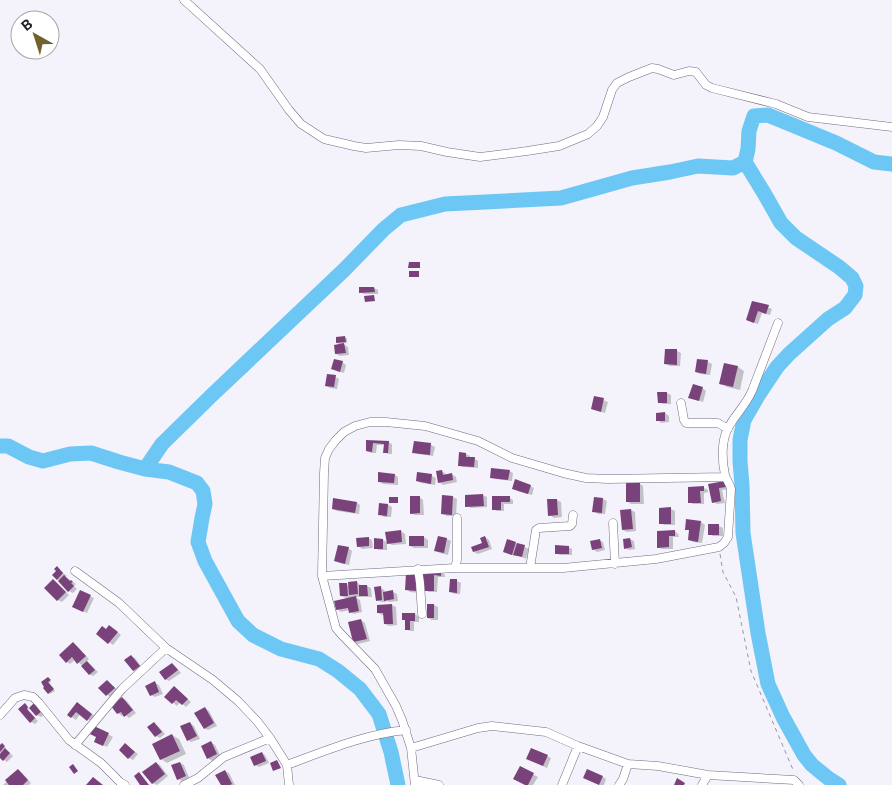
<svg xmlns="http://www.w3.org/2000/svg" width="892" height="785" viewBox="0 0 892 785" font-family="'Public Sans',sans-serif">
<style>
.shadow{fill:#0003}
.lines{fill:none;stroke-linecap:round;stroke-linejoin:round}
.river{stroke:#6cc7f4;stroke-width:15}
.building{fill:#7a427a}
.street-casing{stroke:#716c80;stroke-width:9}
.path{stroke:#97959d;stroke-width:1;stroke-dasharray:4 4;stroke-linecap:butt}
.street{stroke:#fff;stroke-width:8}
</style>
<rect width="100%" height="100%" fill="#f4f2fb"/>
<!-- shadow -->
<path class="shadow" d="M374,288L378,290V294H364L360,292Z
M753,302L772,309L770,315L762,313L758,324L752,322Z
M345,338H347V343H342L348,347L349,355L340,356L336,354L341,345L337,343Z
M677,351L681,353L680,366H670L666,364Z
M342,362L346,365L344,373L337,371Z
M708,362L712,364L710,375L700,374L696,372Z
M725,364L738,367L744,371L740,390L727,387L721,383Z
M335,377L339,379L337,389L330,388L326,386Z
M702,388L706,391L703,402L694,399Z
M667,393L671,395V404H663L659,402Z
M595,397L608,402L605,413L592,409Z
M665,413L669,416V422L661,423L658,420Z
M367,441L388,442L392,444V454H388L384,452L385,445H377L376,453H371L367,451Z
M431,445L435,447L433,456L418,454L414,452Z
M466,454L470,456V458L475,459L478,461V468L463,467L459,465Z
M442,471L446,474V475L452,474L456,477L457,482L443,485L439,482Z
M509,471L513,473L512,481L495,479L491,477Z
M395,475L398,477V485L383,484L379,481Z
M432,476L436,478L435,485L421,483L417,481Z
M725,482L730,489L722,490L725,503L717,504L713,502L710,485Z
M639,483L643,486L644,504H631L627,501Z
M530,486L534,488L532,495L517,491Z
M689,488H704L708,490V492L704,493V504H693L689,502Z
M483,495L487,497V507L471,508L467,506Z
M419,497L423,500L424,515H415L411,513Z
M453,497L457,499L456,516H447L443,514Z
M493,497L510,498L513,500V504H504V511H497L493,509Z
M603,499L607,501L605,514H598L594,511Z
M557,500L561,502L562,517L554,518L550,515Z
M357,503L360,505L359,514L337,511L333,509Z
M388,505L392,507L391,517H384L380,514Z
M671,509L675,511V525H664L661,523Z
M631,510L635,512L636,531L627,532L623,530Z
M701,522L705,525L702,543L693,542L689,540L691,531L686,529Z
M719,526L723,528V536H713L709,534Z
M401,531L405,534L406,544L392,545L387,542V550H379L375,548L383,540L388,543Z
M675,531L678,534L679,537H673V549H662L658,547V532Z
M424,537L428,540V548H414L410,546Z
M439,537L447,539L451,541L448,555L440,553L436,551Z
M485,537L489,540L492,549L478,554L474,552L483,544Z
M368,538L372,540L373,548L362,549L358,546Z
M630,539L634,541L635,549L629,550L625,548Z
M599,540L603,542L605,550L597,552L593,549Z
M516,543L529,549L526,559L517,555L516,556L508,554L504,552Z
M568,547L572,549V555H560L556,553Z
M348,548L352,551L349,565L340,563L336,561Z
M57,568L67,576L65,577L76,584L74,586L77,589L73,593L69,591L61,581L57,579Z
M423,572H441L445,575V577H438L437,592H429L426,590V581L421,579L420,593L410,592L406,589Z
M53,581L57,583L69,595L62,602L58,600Z
M457,581L461,583L460,594H455L451,592Z
M357,582L361,586H367L371,588L372,597H354L360,600L362,612L354,614L350,612L349,610L341,612L337,609L348,599L341,596L346,584L349,586Z
M381,588L384,590L385,593L393,592L397,594L398,601L389,602L386,600V602H381L377,600Z
M80,592L94,598L87,613L77,609Z
M392,605L396,607L397,625L389,626L385,624V615H382L378,613Z
M434,605L438,607V620H432L428,618Z
M415,614L419,617V622H414V631H410L406,629V621L404,620Z
M361,620L365,623L370,641L358,644L354,642Z
M114,629L121,635L113,645L98,634Z
M73,644L77,646L89,659L86,662L91,665L98,672L93,676L89,674L83,666L75,660L70,664L67,662Z
M131,656L135,658L143,669L138,673L134,671L126,660Z
M172,664L176,667L181,673L169,681L165,679Z
M49,679L51,682L49,683L55,691L50,694L42,683Z
M107,681L118,690L111,698L100,688Z
M155,683L159,685L163,694L155,697L151,695Z
M178,690L191,702L186,707L180,702L177,706L166,697Z
M122,698L126,700L136,713L129,718L124,714L122,716L118,713Z
M26,706L29,709L27,711L31,713L38,721L35,724L31,722L24,713Z
M81,706L96,717L92,722L80,714L76,720L69,715Z
M31,708L46,713L41,717L37,715Z
M205,708L209,711L217,726L208,730L204,728Z
M190,723L194,726L200,739L191,742L188,740Z
M154,724L158,726L165,734L160,738L156,736Z
M95,727L113,737L107,747L95,741L97,737Z
M172,735L179,739L186,754L167,763L161,759Z
M211,742L215,745L221,757L212,761L208,758Z
M2,745L6,748L5,749L13,756L7,762L0,757V747Z
M126,745L138,754L133,760L129,758Z
M532,750L551,758L547,768L532,761Z
M262,753L265,755L269,763L259,767L255,765Z
M156,763L160,765L168,776L157,785L152,783Z
M180,763L184,765L189,778L182,781L178,779Z
M521,768L538,777L533,785H527Z
M18,771L22,773L31,783L29,785H3Z
M225,771L229,773L235,785H222Z
M603,777L606,779L604,785H600L589,780Z"/>
<g class="lines">
<!-- river -->
<path class="river" d="M745,162L764,193L781,223L796,238L839,267L852,278L856,286L855,295L845,308L828,319L789,354L777,367L759,394L744,420L740,440V461L742,485L743,533L758,633L768,684L783,717L804,755L812,765L828,778L839,785
M0,446H8L29,457L43,461L70,454L91,453L119,462L145,469L169,472L197,483L203,491L205,504L202,518L198,542L205,561L238,621L253,635L281,649L319,659L338,671L360,689L379,714L391,752L398,785
M145,469L162,444L212,395L344,270L384,229L401,215L445,204L561,198L632,178L670,172L698,166L733,168L745,162L748,149L749,131L754,116L768,115L836,143L874,162L892,164"/>
</g>
<!-- building -->
<path class="building" d="M409,262H420V268H408Z
M409,271H419V277H409Z
M359,287H374L375,292L359,293Z
M374,295L375,301L365,302L364,296Z
M752,301L769,305L766,314L758,311L754,323L746,320Z
M345,336L346,342L336,343V337Z
M344,343L346,353L335,354L334,345Z
M665,349H677V365L664,364Z
M334,359L343,361L340,372L331,369Z
M697,359L708,360L706,374L695,372Z
M724,363L738,366L733,387L719,384Z
M327,374L336,375L334,387L325,386Z
M693,384L703,387L699,401L688,398Z
M657,392H667V403H658Z
M594,396L604,398L601,412L591,409Z
M665,412V421H656V413Z
M366,440L389,441L388,453H383L384,444L373,443L372,452L366,451Z
M414,441L431,443L430,455L412,453Z
M459,452L466,453V457H475L474,467L458,466Z
M491,468L510,470L508,480L490,478Z
M442,470L443,475L452,473L453,480L438,483L436,471Z
M378,472L395,474L394,483L378,482Z
M417,472L432,474L431,484L416,481Z
M515,479L531,485L528,494L512,489Z
M725,481L726,487L719,488L721,501L712,503L708,484Z
M626,482H640V502H626Z
M704,486V491H700L701,503H688V487Z
M483,494L484,506L465,507V495Z
M442,495L453,496L452,515L441,514Z
M410,496H420V513L410,514Z
M492,496H510V502H501V510H492Z
M389,497H398V503H389Z
M594,497L603,498L602,513L592,512Z
M333,498L357,502L355,513L332,509Z
M547,499H557L558,515L548,516Z
M379,503L388,504L387,516L378,515Z
M671,507V524H659V508Z
M631,509L633,529L622,530L620,510Z
M686,519L701,521L698,542L688,540L689,530H685Z
M708,524H719V535H708Z
M401,530L402,542L387,544L385,532Z
M675,530V536H669V547L657,548V531Z
M409,536H424V546H409Z
M438,536L447,538L444,553L434,551Z
M485,536L489,547L473,552L471,547L482,543L480,538Z
M369,537V546L357,547L356,538Z
M374,538L383,539V549H374Z
M630,538L632,547L624,549L623,539Z
M507,539L516,542L512,555L503,552Z
M600,539L602,548L592,550L590,541Z
M517,543L525,545L522,557L513,555Z
M338,545L349,547L345,564L334,561Z
M555,545L569,546V554H555Z
M57,566L63,573L57,580L52,575L56,571L54,569Z
M422,571H441V576L434,575V591H424V581H422Z
M406,574L418,575L416,591L405,590Z
M64,575L70,581L71,580L73,582L71,583L74,586L68,592L58,581Z
M53,579L66,592L57,601L44,588Z
M450,579H457V593L449,592Z
M357,581L358,594L349,595L348,582Z
M339,583H347L348,596H340Z
M359,585H367L368,596H359Z
M381,586L382,600L376,601L374,587Z
M80,590L91,595L83,612L72,607Z
M393,590L394,599L384,601L383,592Z
M356,596L359,611L349,613L348,608L336,610L334,601Z
M392,604L393,624H384L383,613H377V605Z
M427,604H434V618H427Z
M402,613H415V621H410V630H405V620H402Z
M361,619L367,639L353,642L348,622Z
M109,625L118,632L108,644L96,634L102,626L106,629Z
M73,642L86,656L77,664L72,657L66,663L59,655Z
M131,655L140,666L133,671L124,660Z
M87,661L95,670L89,675L81,666Z
M172,663L178,670L165,680L159,672Z
M48,677L51,680L48,682L54,689L48,694L43,688L44,687L41,682Z
M107,680L115,688L106,696L98,688Z
M155,681L159,692L150,696L145,686Z
M174,686L188,699L182,705L176,700L172,704L164,697Z
M122,697L133,710L124,717L121,712L117,714L111,706Z
M35,702L42,711L36,716L29,708Z
M77,702L92,714L87,721L76,712L71,718L67,715Z
M25,703L28,707L27,709L35,718L30,723L18,709Z
M205,707L214,723L204,729L194,713Z
M154,722L162,732L155,737L147,727Z
M190,722L197,736L187,741L180,726Z
M94,726L109,733L103,746L94,742L96,737L90,734Z
M172,734L180,751L160,760L152,744Z
M211,741L217,754L207,759L201,746Z
M2,743L5,746L0,752V745Z
M125,743L135,752L128,759L119,750Z
M5,748L10,753L3,761L0,758V754Z
M531,748L548,755L543,766L526,759Z
M262,752L266,761L254,766L250,757Z
M277,760L281,768L273,771L270,763Z
M156,762L165,774L152,784L142,772Z
M180,762L186,776L177,780L171,765Z
M73,764L78,771L74,774L69,767Z
M520,766L534,773L528,785H525L513,779Z
M18,769L28,780L23,785H9L5,780Z
M587,769L603,776L599,785L583,778Z
M225,770L232,784L230,785H221L215,775Z
M139,772L149,785H140L134,776Z
M93,777L103,785H86Z
M677,778L685,783L684,785H674Z"/>
<g class="lines">
<defs>
<path id="street" d="M184,0L260,69L289,110L301,124L324,139L354,146L366,148L399,145L421,146L447,152L480,157L527,151L559,146L588,134L597,126L603,117L612,90L617,83L629,77L652,68L658,69L674,75L689,71L696,72L706,85L712,88L776,104L808,117L892,127
M681,403L684,420L686,423H718L728,429
M613,523L615,564
M455,568L457,560V518
M530,568L536,530L539,528L570,526L572,524L573,515
M418,569L420,583L422,614
M75,571L119,603L166,648L213,680L238,701L257,721L270,738L287,765L289,785
M322,576L455,568H563L656,559L719,547L724,543L728,537L731,489C730,483 726,480 725,475C722,461 721,441 728,428C735,415 746,405 752,391L778,323
M0,715L15,698L24,695L33,697L39,703L69,740L101,763L120,782L125,785
M75,745L122,689L166,648
M411,748L478,728L492,726L546,732L578,746L628,764L658,766L708,775L794,780L799,785
M287,765C325,751 365,734 406,730
M415,780L439,785
M184,785L198,778L224,757L270,738
M415,785L411,748L402,720L396,706L375,669L341,634L336,628L322,576L324,473L325,458L329,449L336,440L344,432L355,426L370,422H386L425,426L478,441L512,458L563,473L586,478L608,479L725,477
M562,785L578,746
M619,785L623,779L628,764
M702,785L708,775"/>
</defs>
<!-- street casing -->
<use href="#street" class="street-casing"/>
<!-- path -->
<path class="path" d="M720,554L723,572L736,597L751,671L794,772"/>
<!-- street -->
<use href="#street" class="street"/>
</g>
<!-- north arrow -->
<g transform="translate(35 35) rotate(321)"><circle r="24" fill="#ffffff" stroke="#a7a6a9"/>
<path d="M0-4L9 19L0 12L-9 19Z" fill="#70612f"/>
<text y="-8" font-size="14" font-weight="bold" text-anchor="middle" fill="#232129">B</text>
</g>
</svg>
